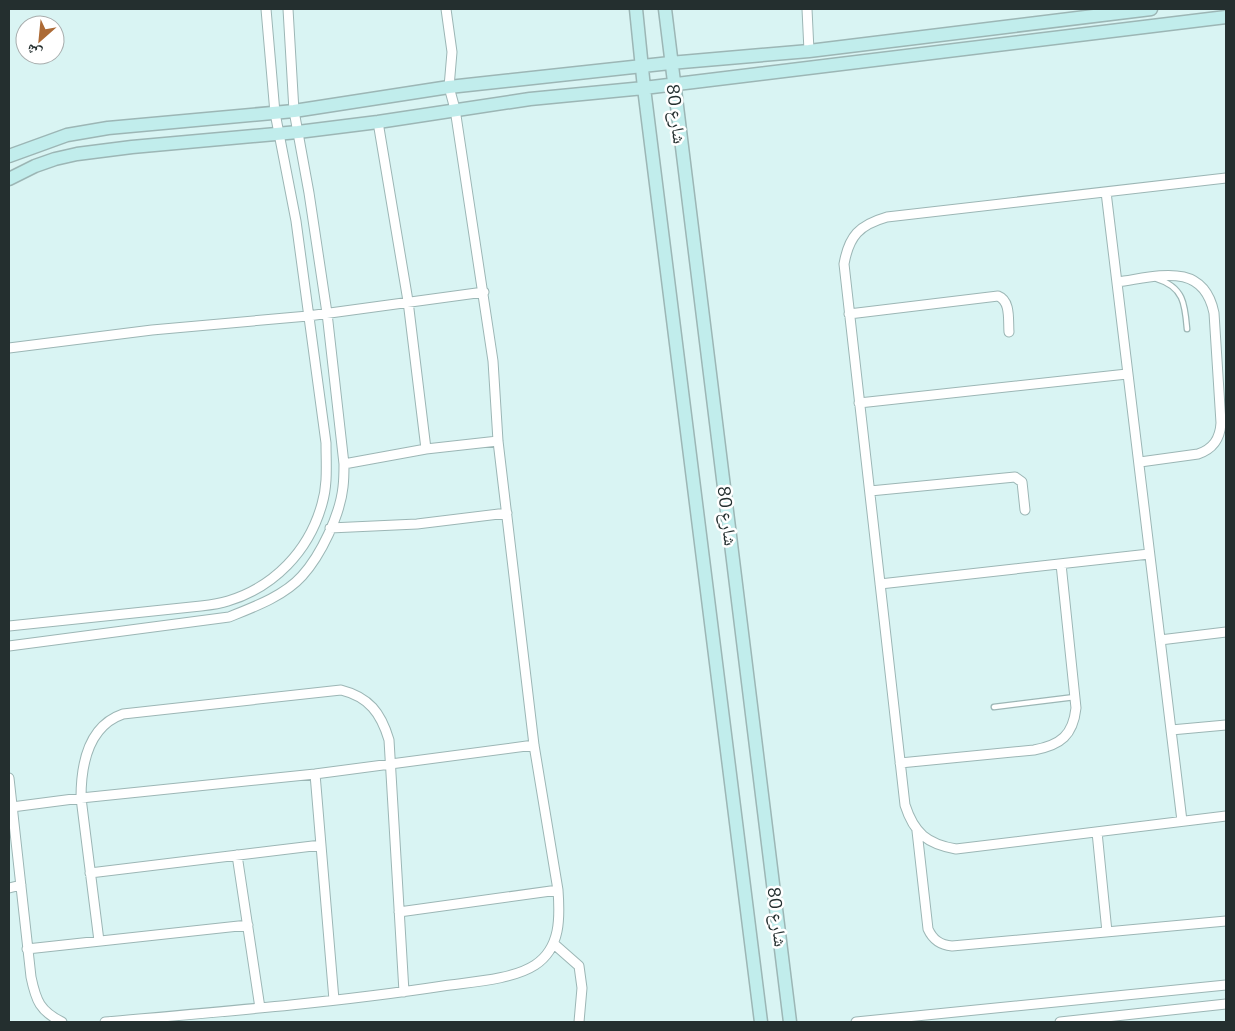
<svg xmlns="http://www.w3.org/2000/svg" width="1235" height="1031" viewBox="0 0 1235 1031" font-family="Bitter,'Noto Naskh Arabic',serif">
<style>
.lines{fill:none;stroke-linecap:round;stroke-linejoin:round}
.lane-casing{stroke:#9cb6b5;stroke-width:7}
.street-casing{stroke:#9cb6b5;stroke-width:11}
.secondary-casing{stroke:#9cb6b5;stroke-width:15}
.lane{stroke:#fff;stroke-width:4.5}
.street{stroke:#fff;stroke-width:9}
.secondary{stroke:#c1edec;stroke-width:12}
.labels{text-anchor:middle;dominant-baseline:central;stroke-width:5;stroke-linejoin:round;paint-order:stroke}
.street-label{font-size:18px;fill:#242f2f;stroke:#fff}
</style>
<rect width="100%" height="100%" fill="#d9f4f3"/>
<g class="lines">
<defs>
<path id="lane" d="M1157,279C1184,287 1185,305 1187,329
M994,707L1075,697"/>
<path id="street" d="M807,9L809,51
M378,122L408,301L426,449
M1226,178L887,217C859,225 849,236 844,264L905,805C914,833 927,844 956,849L1226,816
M1106,192L1182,821
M1117,282C1156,277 1203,260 1214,313L1221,423C1220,439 1213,449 1198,454L1140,462
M849,314L998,296C1011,301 1008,320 1009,332
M9,348L152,330L308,316L484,292
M859,403L1127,374
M344,464L426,449L498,441
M870,491L1015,477L1022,482L1025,510
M330,528L417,524L507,513
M880,584L1149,554
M9,626L201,606C210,605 219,604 228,601C274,587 309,551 322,504C328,484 326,464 326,443L296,221L275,113L266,9
M1160,640L1226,632
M9,646L229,617C254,607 284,596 302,576C321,555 340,515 343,487C344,479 344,471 344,464L327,313L309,193L294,111L288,9
M1171,730L1226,725
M900,763L1034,750C1061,745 1073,735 1076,708L1061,564
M315,774L334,1000
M9,778L31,977C36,1001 40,1011 62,1022
M12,807L81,798L315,774L534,745
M917,831L928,929C933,940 940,945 952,946L1226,921
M1097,832L1107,932
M237,855L260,1008
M90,873L321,845
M9,888L21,885
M399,912L558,890
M99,941L81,798C81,765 88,726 123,714L341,690C369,697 381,713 389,740L404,992
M554,944L579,966L582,988L579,1022
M27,949L248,925
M105,1022C218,1012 331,1003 443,986C470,982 512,980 535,965C561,948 560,917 558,890L534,745L498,441L493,361L455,109L449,87L452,52L446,9
M856,1022L1226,985
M1060,1022L1226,1004"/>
<path id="secondary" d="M636,9L644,88L761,1022
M665,9L790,1022
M9,156L67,135L108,128L294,111L449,87L670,63L809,51L1151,9
M9,179L35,166L55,159L77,154L132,147L298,132L378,122L530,99L644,88L1226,17"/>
</defs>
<!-- lane casing -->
<use href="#lane" class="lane-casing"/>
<!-- street casing -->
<use href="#street" class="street-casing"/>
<!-- secondary casing -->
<use href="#secondary" class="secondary-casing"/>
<!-- lane -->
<use href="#lane" class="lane"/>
<!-- street -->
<use href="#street" class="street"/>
<!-- secondary -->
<use href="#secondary" class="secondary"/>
</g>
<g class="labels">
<!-- street labels -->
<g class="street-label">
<text transform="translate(676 114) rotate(83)">شارع 80</text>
<text transform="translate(727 516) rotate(83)">شارع 80</text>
<text transform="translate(777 917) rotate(83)">شارع 80</text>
</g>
</g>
<!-- border -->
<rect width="1235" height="1031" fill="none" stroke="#242f2f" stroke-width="20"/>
<!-- north arrow -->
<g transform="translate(40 40) rotate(207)"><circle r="24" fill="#ffffff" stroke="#a7acac"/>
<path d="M0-4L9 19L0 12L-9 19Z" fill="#ac6a35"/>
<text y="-8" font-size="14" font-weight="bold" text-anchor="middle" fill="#242f2f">ش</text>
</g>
</svg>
